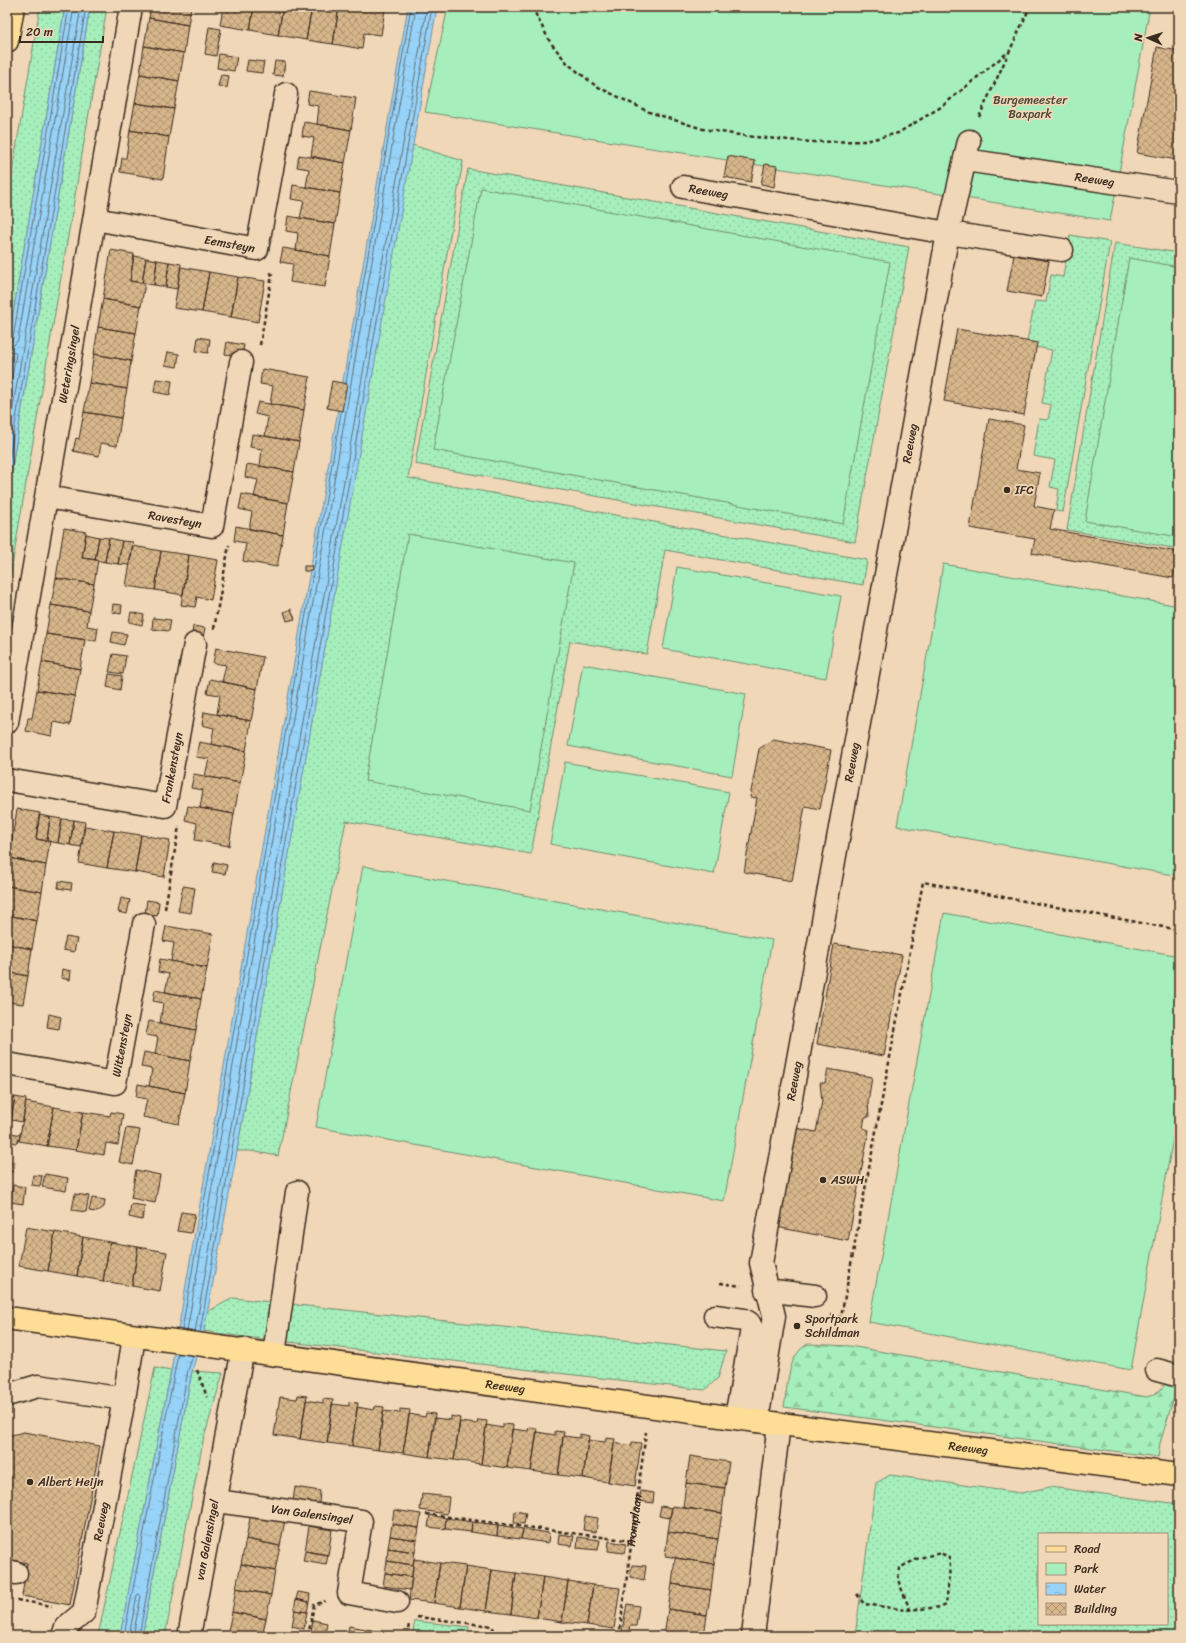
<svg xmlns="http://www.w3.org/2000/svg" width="1186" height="1643" viewBox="0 0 1186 1643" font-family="Sriracha,sans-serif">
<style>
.grass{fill:url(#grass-dots);stroke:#708c6d;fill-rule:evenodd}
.forest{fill:url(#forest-firs);stroke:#708c6d}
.park{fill:#a6efbc;stroke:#708c6d}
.water{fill:url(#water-ripples);stroke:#728fa1}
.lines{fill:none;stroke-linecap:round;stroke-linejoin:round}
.shore{stroke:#606e75;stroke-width:1}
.building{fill:url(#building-cross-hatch);stroke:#3b2a1e}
.minor-casing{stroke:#3b2a1e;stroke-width:25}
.major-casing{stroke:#3b2a1e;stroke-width:25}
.path{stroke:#3b2a1e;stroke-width:2.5;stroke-dasharray:4 3;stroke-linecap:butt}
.minor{stroke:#efd7b7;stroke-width:22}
.major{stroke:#fedd96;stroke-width:22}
.poi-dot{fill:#3b2a1e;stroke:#efd7b7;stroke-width:1.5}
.labels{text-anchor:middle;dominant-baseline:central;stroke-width:3.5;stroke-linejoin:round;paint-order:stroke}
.park-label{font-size:12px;fill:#4b4836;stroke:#efd7b7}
.street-label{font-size:12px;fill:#3b2a1e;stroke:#efd7b7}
.poi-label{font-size:12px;fill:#3b2a1e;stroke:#efd7b7;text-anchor:start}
</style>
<defs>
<pattern id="grass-dots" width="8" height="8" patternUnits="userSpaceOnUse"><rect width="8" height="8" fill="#a6efbc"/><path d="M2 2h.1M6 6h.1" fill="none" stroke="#90cda1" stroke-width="1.8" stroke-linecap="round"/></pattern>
<pattern id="forest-firs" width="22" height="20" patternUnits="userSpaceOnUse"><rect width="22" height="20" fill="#a6efbc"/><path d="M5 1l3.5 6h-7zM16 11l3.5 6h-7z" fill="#90cda1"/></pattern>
<pattern id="water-ripples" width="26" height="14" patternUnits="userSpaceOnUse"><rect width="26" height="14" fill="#97d3f8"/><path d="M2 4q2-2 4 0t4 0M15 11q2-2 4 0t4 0" fill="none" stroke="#83b5d4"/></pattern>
<pattern id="building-cross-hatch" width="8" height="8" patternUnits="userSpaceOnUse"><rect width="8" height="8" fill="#d7b68a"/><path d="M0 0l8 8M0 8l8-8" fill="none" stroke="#b09470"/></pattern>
</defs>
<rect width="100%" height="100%" fill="#efd7b7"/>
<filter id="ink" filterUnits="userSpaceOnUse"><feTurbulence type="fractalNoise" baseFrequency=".025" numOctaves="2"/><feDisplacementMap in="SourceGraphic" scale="8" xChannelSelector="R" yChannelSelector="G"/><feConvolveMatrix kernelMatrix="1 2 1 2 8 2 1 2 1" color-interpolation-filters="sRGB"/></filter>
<g filter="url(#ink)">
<!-- grass -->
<path class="grass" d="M40,7H65L7,349V202Z
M90,7H107L7,595V496Z
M412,145L463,161L408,478L867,560L863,585L665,550L647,654L570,641L531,854L346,821L278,1156L251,1151H237Z
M468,169L909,247L855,542L415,464Z
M1070,235L1110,242L1063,512L1056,511L1059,489L1050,487L1055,460L1033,456L1039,419L1048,420L1051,405L1042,403L1052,350L1036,347L1037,343L1027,341L1035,301L1046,302L1051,275L1063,277Z
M1115,243L1179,253V549L1067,530Z
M233,1298L726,1351L718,1378L705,1390L237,1336L204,1331L207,1312Z
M155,1368L171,1371L120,1636H98Z
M192,1371L223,1373L203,1441L165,1636H142Z
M890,1475L1021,1493L1050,1487L1179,1504V1636H855L876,1483ZM1039,1534H1167V1624H1039Z
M415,1621L469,1627L467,1636H412Z"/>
<!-- forest -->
<path class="forest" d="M808,1344L849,1346L1147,1397C1170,1390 1173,1367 1179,1346V1381L1160,1443L1158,1457L784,1407C788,1386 787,1355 808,1344Z"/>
<!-- park -->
<path class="park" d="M448,7H1150L1110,221L425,112Z
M481,188L890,262L843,524L433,450Z
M1129,258L1179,267V537L1085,521Z
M408,534L574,563L530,810L365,781Z
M943,564L1179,606V876L897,826Z
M677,567L841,596L826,678L663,649Z
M583,664L746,694L732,776L568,746Z
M565,762L729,792L714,874L550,844Z
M363,866L772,940L724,1201L316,1127Z
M944,913L1179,956V1105L1131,1370L869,1322Z"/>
<!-- water -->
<path class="water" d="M65,7H90L7,496V349Z
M408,7H437L237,1151L204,1331L192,1371L142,1636H120L171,1371Z"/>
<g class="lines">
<!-- shore -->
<path class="shore" d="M7,342H11L13,338L69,7
M7,347L14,345L18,340L74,7
M7,353L14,352L16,354L7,406
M346,383L411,7
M7,442L81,7
M7,472L86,7
M182,1330L341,412
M187,1331L416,7
M195,1332L427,7
M200,1332L432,7
M124,1636L178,1354
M129,1636L137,1595L139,1594L141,1596L133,1636
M139,1636L188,1370L193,1356"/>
</g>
<!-- building -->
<path class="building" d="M151,7H191L188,25L149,18Z
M223,7H254L250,30L220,25Z
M254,7H283L278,35L250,30Z
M283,7H312L306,40L278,35Z
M312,7H339L333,44L306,40Z
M339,7L367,10L368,7L385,9L381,35L364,33L362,49L333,44Z
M149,18L188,25L184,53L144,46Z
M209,27L221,29L216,56L205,54Z
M144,46L184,53L179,81L140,74Z
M1157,47L1179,51V124L1177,131L1179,132V149L1177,160L1137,153Z
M219,54L237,57L234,71L217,68Z
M248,60L264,62L262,73L246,71Z
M275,61L285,62L283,76L273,75Z
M140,74L179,81L174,109L135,103Z
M221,75L229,76L227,88L218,86Z
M309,91L356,98L351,130L317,124L319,106L307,104Z
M135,103L174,109L169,137L130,130Z
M304,122L351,130L345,163L311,156L314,138L302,136Z
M130,130L169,137L163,179L120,172L122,158H126Z
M299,155L345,163L340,193L306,187L309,169L297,167Z
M728,156L755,161L751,182L724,177Z
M765,164L777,166L774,187L761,184Z
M293,185L340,193L335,224L300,218L304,201L291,199Z
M288,216L335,224L330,256L296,250L298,233L286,231Z
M283,248L330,256L325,287L290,282L293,264L280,262Z
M111,250L134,254L130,281L145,283L141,306L103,299Z
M1014,255L1049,261L1042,297L1007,291Z
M134,256L146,258L142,283L130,281Z
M146,258L157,260L154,285L142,283Z
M157,260L169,262L166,287L154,285Z
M169,262L181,264L177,289L166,287Z
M181,267L209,272L202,312L174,308Z
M209,272L238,277L231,317L202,312Z
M238,277L265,281L258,322L231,317Z
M103,299L141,306L136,333L98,327Z
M98,327L136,333L131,361L94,354Z
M957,329L1037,343L1024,415L944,401Z
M198,337L210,339L208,353L196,351Z
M227,342L244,345L242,357L225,354Z
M168,352L179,354L177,367L165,365Z
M94,354L131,361L127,389L89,383Z
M262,369L310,377L304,410L270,404L273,386L260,384Z
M156,379L172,381L170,395L154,392Z
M332,381L347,384L342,411L327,408Z
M89,383L127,389L121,418L84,412Z
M258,402L304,410L299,442L265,436L268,417L255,414Z
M84,412L121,418L117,446L101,443L99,456L73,451L76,438L79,439Z
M989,419L1024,425L1016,469L1040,473L1034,506L1054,510L1050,529L1178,552L1173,578L1032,553L1035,539L970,528Z
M252,434L299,442L294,472L260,466L262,449L250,447Z
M247,464L294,472L288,503L254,497L258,480L245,477Z
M242,494L288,503L283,535L249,529L252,512L239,509Z
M236,526L283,535L277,567L243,561L246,543L234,541Z
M64,528L86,532L82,558L98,560L94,584L56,578Z
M86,534L99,537L95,560L82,558Z
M99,537L109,538L105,562L95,560Z
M109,538L122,541L118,564L105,562Z
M122,541L133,542L129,565L118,564Z
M133,546L161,551L155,590L126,586Z
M161,551L189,555L183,595L155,590Z
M189,555L218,560L211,600L197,597L195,607L181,605Z
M304,566H312V571H304Z
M56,578L94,584L89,611L51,605Z
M113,604L122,605L121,614L112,612Z
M51,605L89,611L87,626L98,628L96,641L46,634Z
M291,609L295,619L287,621L284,612Z
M131,612L144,615L142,625L129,622Z
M153,618L171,620L169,631L152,629Z
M193,626L205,628L203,637L192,635Z
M113,632L127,634L124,645L111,642Z
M46,634L85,640L80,669L42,662Z
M216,648L263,657L257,689L222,682L226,665L213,663Z
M113,654L126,656L123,674L109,672Z
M42,662L80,669L75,696L37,690Z
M109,674L122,676L120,690L107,687Z
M210,679L257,689L251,721L217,714L220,695L207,693Z
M37,690L75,696L70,725L54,722L52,736L26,731L28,718H32Z
M204,712L251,721L246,751L211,744L214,728L202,725Z
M773,739L831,750L820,809L805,806L792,881L744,872L757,798L750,797L759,749Z
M199,742L246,751L240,783L205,776L209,759L196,757Z
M194,774L240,783L234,814L200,808L203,790L191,788Z
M188,806L234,814L229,846L195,840L197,823L185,820Z
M17,809L40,813L36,839L50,841L46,865L9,858Z
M39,815L50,817L47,841L36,839Z
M50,817L62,819L58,843L47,841Z
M62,819L74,820L70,845L58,843Z
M74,820L85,822L81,847L70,845Z
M85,826L114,831L107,868L79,863Z
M114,831L141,835L135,872L107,868Z
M141,835L170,840L164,877L135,872Z
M9,858L46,865L42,892L7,886Z
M214,862L227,865L225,874L212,872Z
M59,881L72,883L71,890L58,888Z
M7,886L42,892L37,921L7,915Z
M183,886L195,888L191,913L178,911Z
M121,898L130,900L127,914L118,912Z
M147,900L159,902L157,916L145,914Z
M7,915L37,921L32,949L7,944Z
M166,926L213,934L207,968L171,961L174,943L163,941Z
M66,937L77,939L74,952L63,950Z
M7,944L32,949L28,976L7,972Z
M834,944L902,955L884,1056L817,1044Z
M160,959L207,968L201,999L165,992L169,974L158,972Z
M62,969L71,971L70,980L61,978Z
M7,972L28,976L23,1004L7,1002Z
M155,990L201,999L196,1030L160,1023L163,1003L153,1001Z
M49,1014L61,1017L59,1029L47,1027Z
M149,1021L196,1030L190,1061L155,1054L158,1037L146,1035Z
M144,1052L190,1061L185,1093L149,1086L152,1069L141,1067Z
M828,1069L872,1077L868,1102L869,1117H865L863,1128L869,1130L848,1241L776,1227L796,1128L816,1132L822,1101L820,1083H825Z
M138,1084L185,1093L179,1124L143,1117L147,1099L136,1097Z
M7,1096L15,1097L11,1120H7Z
M15,1097L26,1099L23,1122L11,1120Z
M26,1102L54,1107L47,1146L19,1141Z
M54,1107L83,1112L76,1150L47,1146Z
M83,1112L110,1116L111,1112L123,1114L118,1145L106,1143L104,1155L76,1150Z
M126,1128L140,1130L133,1165L119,1162Z
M7,1132L21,1135L17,1143L7,1142Z
M7,1161L15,1163L13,1172L7,1171Z
M136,1170L160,1175L155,1203L131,1198Z
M45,1174L68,1178L66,1191L42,1187Z
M33,1175L42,1176L40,1186L31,1185Z
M13,1185L25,1187L23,1204L10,1202Z
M75,1194L89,1196L86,1212L72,1210Z
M92,1198L105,1200L104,1207L97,1212L89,1211Z
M131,1204L145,1206L142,1220L129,1217Z
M181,1212L195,1214L191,1233L177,1231Z
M26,1227L55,1232L48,1271L19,1266Z
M55,1232L83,1237L77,1276L48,1271Z
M83,1237L110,1242L103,1281L77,1276Z
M110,1242L138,1247L132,1286L103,1281Z
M138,1247L167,1252L160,1291L132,1286Z
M298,1395L307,1396L300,1439L274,1435L280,1397L297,1399Z
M323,1399L333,1400L327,1443L300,1439L306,1400L323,1403Z
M349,1402L358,1403L352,1446L327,1443L332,1404L349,1406Z
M375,1406L384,1407L378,1450L352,1446L357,1407L374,1410Z
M400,1409L410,1410L403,1453L378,1450L383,1411L400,1413Z
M426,1413L435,1414L429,1457L403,1453L409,1414L425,1417Z
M451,1416L460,1418L454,1460L429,1457L435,1418L451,1420Z
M478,1420L487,1421L481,1464L454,1460L460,1422L477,1424Z
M503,1424L513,1425L507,1468L481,1464L486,1425L503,1428Z
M529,1427L537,1428L531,1471L507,1468L512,1429L528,1431Z
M555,1431L564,1432L558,1475L531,1471L537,1432L555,1435Z
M24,1432L100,1446L70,1605L22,1596L27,1563L7,1559V1436Z
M580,1434L589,1436L583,1478L558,1475L563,1436L580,1438Z
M606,1438L615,1439L608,1482L583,1478L588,1440L605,1442Z
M632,1442L641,1443L635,1486L608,1482L614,1443L632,1446Z
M690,1456L729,1462L725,1488L686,1483Z
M686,1483L725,1488L722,1513L683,1508Z
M295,1487L320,1491L319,1504L293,1501Z
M641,1491L654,1493L653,1503L639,1501Z
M422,1494L449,1497L447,1514L420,1510Z
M661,1506L672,1508L670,1518L659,1516Z
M672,1506L722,1513L718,1539L668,1532Z
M394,1510L421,1514L419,1528L392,1524Z
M515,1511L526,1513L524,1524L514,1523Z
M251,1513L285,1520L280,1546L246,1539Z
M430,1515L446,1518L445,1529L428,1527Z
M585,1516L598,1518L596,1532L583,1530Z
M446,1518L472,1522L471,1532L445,1529Z
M472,1522L498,1525L497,1536L471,1532Z
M392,1524L419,1528L417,1540L390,1536Z
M498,1525L523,1529L521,1539L497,1536Z
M309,1526L332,1530L328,1555L305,1551Z
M523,1529L549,1533L548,1543L521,1539Z
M668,1532L718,1539L714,1564L665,1556Z
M559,1534L574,1536L572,1546L558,1544Z
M390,1536L417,1540L415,1552L388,1548Z
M578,1537L600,1540L598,1550L577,1548Z
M246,1539L280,1546L275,1571L241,1564Z
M609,1541L626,1544L624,1553L608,1551Z
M388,1548L415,1552L413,1565L387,1561Z
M305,1551L328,1555L326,1565L303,1561Z
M675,1558L714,1564L711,1590L672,1584Z
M414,1559L440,1563L434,1603L409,1600Z
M387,1561L413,1565L412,1577L385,1573Z
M440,1563L466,1566L460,1607L434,1603Z
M241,1564L275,1571L271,1595L236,1588Z
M632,1565L646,1566L644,1580L630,1577Z
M466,1566L492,1570L486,1611L460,1607Z
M492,1570L516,1573L511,1614L486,1611Z
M385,1573L412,1577L410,1590L383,1586Z
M516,1573L543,1577L537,1618L511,1614Z
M543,1577L568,1581L562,1622L537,1618Z
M568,1581L593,1585L587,1625L562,1622Z
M672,1584L711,1590L707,1615L668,1609Z
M593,1585L620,1588L614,1629L587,1625Z
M236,1588L271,1595L266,1619L232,1612Z
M298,1592L310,1594L309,1602L296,1599Z
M296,1599L309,1602L307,1612L294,1610Z
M627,1604L639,1606L636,1626H630L628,1636H621Z
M668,1609L707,1615L704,1636H664Z
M295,1610L307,1612L304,1629L292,1626Z
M232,1612L266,1619L262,1636H227Z
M313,1620L327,1623L325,1636H310Z
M349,1626L383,1632L382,1636H347Z"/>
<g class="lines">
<defs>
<g id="minor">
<path id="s2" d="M965,160L1178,192"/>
<path id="s3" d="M683,187L948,233L1062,250"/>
<path id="s4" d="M95,219L257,249L286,94"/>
<path id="s5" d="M47,497L212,526L241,362"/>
<path id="s6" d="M7,722L131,7"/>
<path id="s7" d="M7,780L165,806L195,644"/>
<path id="s8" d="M7,1064L115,1083L144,924"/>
<path d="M766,1290L815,1296"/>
<path d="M715,1316L744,1320L749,1323L752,1329L736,1417"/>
<path d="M274,1354L297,1192"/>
<path d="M1157,1370L1179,1376"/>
<path d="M7,1395L38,1386L124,1399L134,1337"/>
<path id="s9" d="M757,1421L774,1316L761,1263L948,233L969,141"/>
<path id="s10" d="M216,1501L361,1521L349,1593L397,1602"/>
<path d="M7,1571L16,1573"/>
<path id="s11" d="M63,1636L66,1627L84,1612L124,1399"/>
<path id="s12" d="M189,1636L243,1349"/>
<path d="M753,1636L779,1424"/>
</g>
<g id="major">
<path d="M7,41L13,7"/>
<path id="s13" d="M7,1318L757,1421L1179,1475"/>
</g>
</defs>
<!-- minor casing -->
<use href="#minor" class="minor-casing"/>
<!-- major casing -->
<use href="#major" class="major-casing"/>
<!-- path -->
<g class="path">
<path d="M532,7L550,42L568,64L596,86L649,112L703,129L745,136L811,142L866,141L898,133L941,107L1007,53"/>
<path d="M979,117L1030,7"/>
<path d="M260,345L272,275L269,270"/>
<path d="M214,629L229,545"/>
<path d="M165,909L179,826"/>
<path d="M720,1283L741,1286"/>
<path d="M831,1315L841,1317L923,882L1179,930"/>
<path d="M197,1370L207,1397"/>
<path d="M426,1514L632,1541"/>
<path d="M857,1594L864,1604L906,1610L942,1607L946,1605L950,1567L949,1558L941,1553L919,1558L899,1568L898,1580L910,1610"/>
<path d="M17,1600L52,1606"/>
<path d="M417,1617L492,1626L497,1636"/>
<path d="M308,1636L314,1605L325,1601"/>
<path d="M407,1636L409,1624"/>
<path id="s1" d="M619,1636L646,1432"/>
</g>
<!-- minor -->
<use href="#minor" class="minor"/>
<!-- major -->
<use href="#major" class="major"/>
</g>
</g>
<!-- markers -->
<g class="poi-dot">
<circle cx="1007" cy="490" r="4"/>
<circle cx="823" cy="1180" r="4"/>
<circle cx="797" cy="1326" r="4"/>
<circle cx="30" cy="1482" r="4"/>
</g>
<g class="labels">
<!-- park labels -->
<g class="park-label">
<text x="1030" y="100">Burgemeester<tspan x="1030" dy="14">Baxpark</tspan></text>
</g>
<!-- street labels -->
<g class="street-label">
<text stroke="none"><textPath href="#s2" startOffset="131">Reeweg</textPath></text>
<text stroke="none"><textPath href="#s3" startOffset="26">Reeweg</textPath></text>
<text stroke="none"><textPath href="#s4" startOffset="137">Eemsteyn</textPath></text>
<text stroke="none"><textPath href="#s6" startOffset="363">Weteringsingel</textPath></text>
<text stroke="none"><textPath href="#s9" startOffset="994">Reeweg</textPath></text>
<text stroke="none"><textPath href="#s5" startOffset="130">Ravesteyn</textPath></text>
<text stroke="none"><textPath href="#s9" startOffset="670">Reeweg</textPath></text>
<text stroke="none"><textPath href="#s7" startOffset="199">Frankensteyn</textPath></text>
<text stroke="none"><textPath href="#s8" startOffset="148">Wittensteyn</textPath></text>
<text stroke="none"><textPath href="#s9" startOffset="346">Reeweg</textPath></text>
<text stroke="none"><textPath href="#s13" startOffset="503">Reeweg</textPath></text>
<text stroke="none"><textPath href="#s13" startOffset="970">Reeweg</textPath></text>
<text stroke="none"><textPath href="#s10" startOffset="97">Van Galensingel</textPath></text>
<text stroke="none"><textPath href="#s11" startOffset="125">Reeweg</textPath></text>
<text stroke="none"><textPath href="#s1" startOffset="116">Tromplaan</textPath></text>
<text stroke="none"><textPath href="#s12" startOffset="98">van Galensingel</textPath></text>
</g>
<!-- poi labels -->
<g class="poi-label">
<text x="1015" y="490">IFC</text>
<text x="831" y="1180">ASWH</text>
<text x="805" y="1319">Sportpark<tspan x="805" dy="14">Schildman</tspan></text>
<text x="38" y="1482">Albert Heijn</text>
</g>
</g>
<!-- margin -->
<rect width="1186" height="1643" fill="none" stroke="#efd7b7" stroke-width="24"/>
<rect x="12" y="12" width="1162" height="1619" fill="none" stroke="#3b2a1e" stroke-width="1.5" filter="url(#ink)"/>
<!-- legend -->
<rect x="1038" y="1533" width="130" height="92" fill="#efd7b7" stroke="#a7927a"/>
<rect x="1046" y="1546" width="20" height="6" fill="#fedd96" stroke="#a7927a"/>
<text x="1074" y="1553" font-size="12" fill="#3b2a1e">Road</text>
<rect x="1046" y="1563" width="20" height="12" fill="#a6efbc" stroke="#a7927a"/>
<text x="1074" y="1573" font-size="12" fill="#3b2a1e">Park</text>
<rect x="1046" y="1583" width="20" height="12" fill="url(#water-ripples)" stroke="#a7927a"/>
<text x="1074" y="1593" font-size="12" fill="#3b2a1e">Water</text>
<rect x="1046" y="1603" width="20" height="12" fill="url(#building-cross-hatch)" stroke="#a7927a"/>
<text x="1074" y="1613" font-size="12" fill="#3b2a1e">Building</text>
<!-- north arrow -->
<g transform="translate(1148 38) rotate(273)" stroke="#efd7b7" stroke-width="3" paint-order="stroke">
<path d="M0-3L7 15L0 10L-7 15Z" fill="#3b2a1e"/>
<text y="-6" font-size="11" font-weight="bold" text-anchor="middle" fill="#3b2a1e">N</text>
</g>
<!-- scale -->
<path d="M20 36v6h83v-6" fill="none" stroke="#3b2a1e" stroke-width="2"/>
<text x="26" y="36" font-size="12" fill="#3b2a1e" stroke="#efd7b7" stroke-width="3" paint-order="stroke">20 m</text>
</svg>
